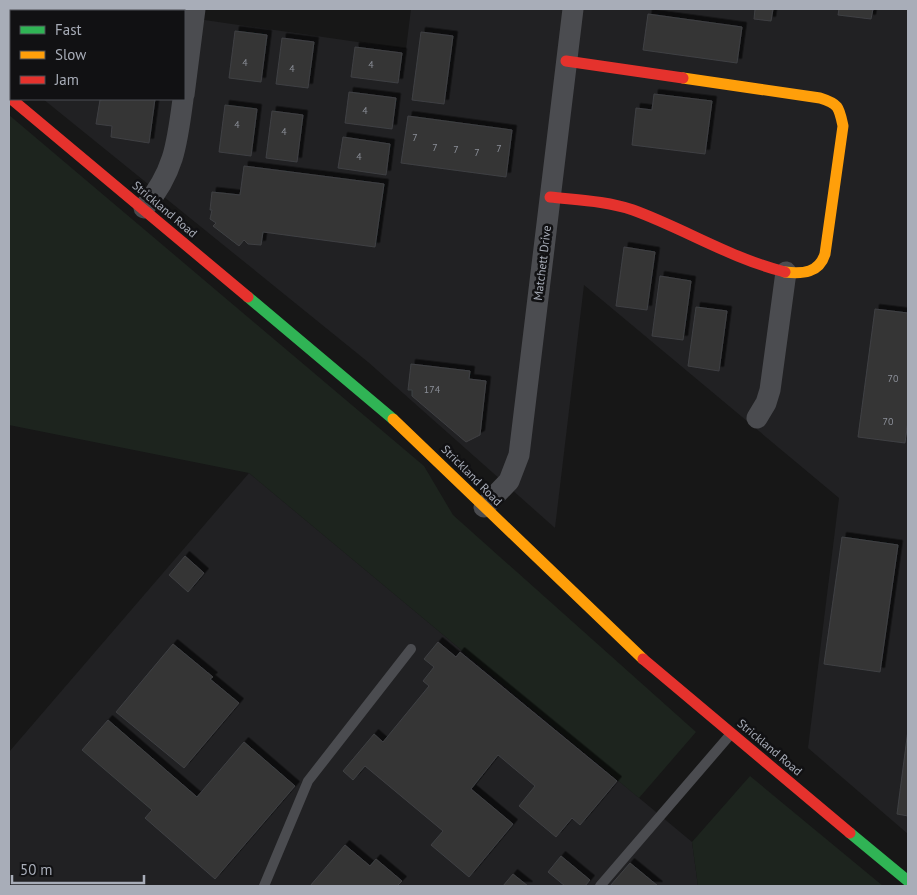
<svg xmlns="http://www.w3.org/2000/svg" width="917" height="895" viewBox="0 0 917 895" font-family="'PT Sans',sans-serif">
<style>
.built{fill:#212123}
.grass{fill:#1d241e}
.building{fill:#353536;stroke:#3f4043;filter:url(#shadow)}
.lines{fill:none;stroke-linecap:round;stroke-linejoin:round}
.lane{stroke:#4b4c50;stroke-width:10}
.street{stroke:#4b4c50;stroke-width:21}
.fast{stroke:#30b455;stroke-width:11}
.slow{stroke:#ff9f0a;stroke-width:11}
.jam{stroke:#e5322d;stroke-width:11}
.labels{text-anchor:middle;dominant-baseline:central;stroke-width:5;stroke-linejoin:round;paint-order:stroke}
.number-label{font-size:10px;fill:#8b8f98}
.street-label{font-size:12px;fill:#a8adb8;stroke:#111113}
</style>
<defs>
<filter id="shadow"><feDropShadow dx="4.5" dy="-4.5" stdDeviation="0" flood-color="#0009"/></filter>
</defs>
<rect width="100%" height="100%" fill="#171717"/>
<!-- built -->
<path class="built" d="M9,9H172L171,11H11V73L9,71Z
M411,9H908V834L808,748L839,498L584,285L555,528L368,362L43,99H184V17L406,49Z
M249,473L692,842L698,886H9V752Z"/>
<!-- grass -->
<path class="grass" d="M9,115L424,466L453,515L696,732L639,798L249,473L9,425Z
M750,776L883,886H698L692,842Z"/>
<!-- building -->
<path class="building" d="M755,9H773L771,21L754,19Z
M839,9H873L871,19L838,15Z
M648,14L742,27L737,63L643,50Z
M235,31L267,35L261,82L229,78Z
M421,32L453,36L444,104L412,100Z
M282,38L314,42L308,88L276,84Z
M355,47L402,53L398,83L351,77Z
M349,92L396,98L392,129L345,123Z
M654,94L712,101L705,154L632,145L636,108L652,110Z
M105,99H155L149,143L111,137L112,126L96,124L100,100Z
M225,105L257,109L251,156L219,152Z
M272,111L303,115L297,162L266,158Z
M408,116L512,130L506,177L401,163Z
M343,137L390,144L386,175L338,168Z
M244,166L384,184L375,247L263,232L261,245L248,244L244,240L239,246L213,226L216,223L210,219L212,210H210L212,192L240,195Z
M624,247L655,252L647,310L616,306Z
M660,276L691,281L683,340L652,336Z
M696,307L727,311L719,371L688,366Z
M875,309L908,313V421L905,443L858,437Z
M411,364L470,371L469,379L486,381L480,435L466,442L412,396V390H408Z
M842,537L898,545L880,672L824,664Z
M185,556L204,573L188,592L169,575Z
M438,642L456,657L460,652L617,781L580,825L572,818L556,837L519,806L535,786L498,755L471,789L513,824L469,877L431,845L443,831L365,766L353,780L343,771L374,734L383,742L429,686L423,681L434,667L424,659Z
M173,644L213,677L210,679L239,703L184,768L116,712Z
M108,720L197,797L244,742L295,786L215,879L145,818L152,810L82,750Z
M908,730V816L897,814Z
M345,845L370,866L376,859L402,881L397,886H310Z
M561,856L590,880L585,886H565L548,872Z
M630,863L658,886H610Z
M513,874L528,886H503Z"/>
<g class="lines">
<!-- lane -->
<path class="lane" d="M264,886L308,781L411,649
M600,886L730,735"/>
<!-- street -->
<path class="street" d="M184,95L195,9
M144,208C174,172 177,145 183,99
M757,418L766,403L770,390L786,272
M484,507L509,481L519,455L573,9"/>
<!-- fast -->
<path class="fast" d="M248,297L393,419
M850,833L908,881"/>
<!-- slow -->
<path class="slow" d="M683,78L820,98C839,104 839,107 843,126L825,254C819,273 803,274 785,272
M393,419L643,659"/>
<!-- jam -->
<path class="jam" d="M566,61L683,78
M9,97L248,297
M550,197C577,200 607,201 633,210C685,229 730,258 785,272
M643,659L850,833"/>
</g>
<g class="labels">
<!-- number labels -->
<g class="number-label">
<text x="245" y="62">4</text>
<text x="371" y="64">4</text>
<text x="292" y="68">4</text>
<text x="365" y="110">4</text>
<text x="237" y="124">4</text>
<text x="284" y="131">4</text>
<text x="415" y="137">7</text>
<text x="435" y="147">7</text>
<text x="499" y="148">7</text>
<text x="456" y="149">7</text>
<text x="477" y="152">7</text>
<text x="359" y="156">4</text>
<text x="893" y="378">70</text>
<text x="432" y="389">174</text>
<text x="888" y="421">70</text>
</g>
<!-- street labels -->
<g class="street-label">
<text transform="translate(165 209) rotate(40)">Strickland Road</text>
<text transform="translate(542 263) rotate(-83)">Matchett Drive</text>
<text transform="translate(472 475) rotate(45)">Strickland Road</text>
<text transform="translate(770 747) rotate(40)">Strickland Road</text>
</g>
</g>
<!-- border -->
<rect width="917" height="895" fill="none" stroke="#a8adb8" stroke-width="20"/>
<!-- legend -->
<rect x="10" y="10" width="175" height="90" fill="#111113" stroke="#4d4f55"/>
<rect x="20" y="26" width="25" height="8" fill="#30b455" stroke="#4d4f55"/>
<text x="55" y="35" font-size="15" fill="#a8adb8">Fast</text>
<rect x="20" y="51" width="25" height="8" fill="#ff9f0a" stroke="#4d4f55"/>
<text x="55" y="60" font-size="15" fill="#a8adb8">Slow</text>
<rect x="20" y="76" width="25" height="8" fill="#e5322d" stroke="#4d4f55"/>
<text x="55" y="85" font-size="15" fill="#a8adb8">Jam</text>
<!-- scale -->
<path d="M12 875v8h132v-8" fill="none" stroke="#a8adb8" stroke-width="2.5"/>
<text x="20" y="875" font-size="15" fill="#a8adb8" stroke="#111113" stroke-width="4" paint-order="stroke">50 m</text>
</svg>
